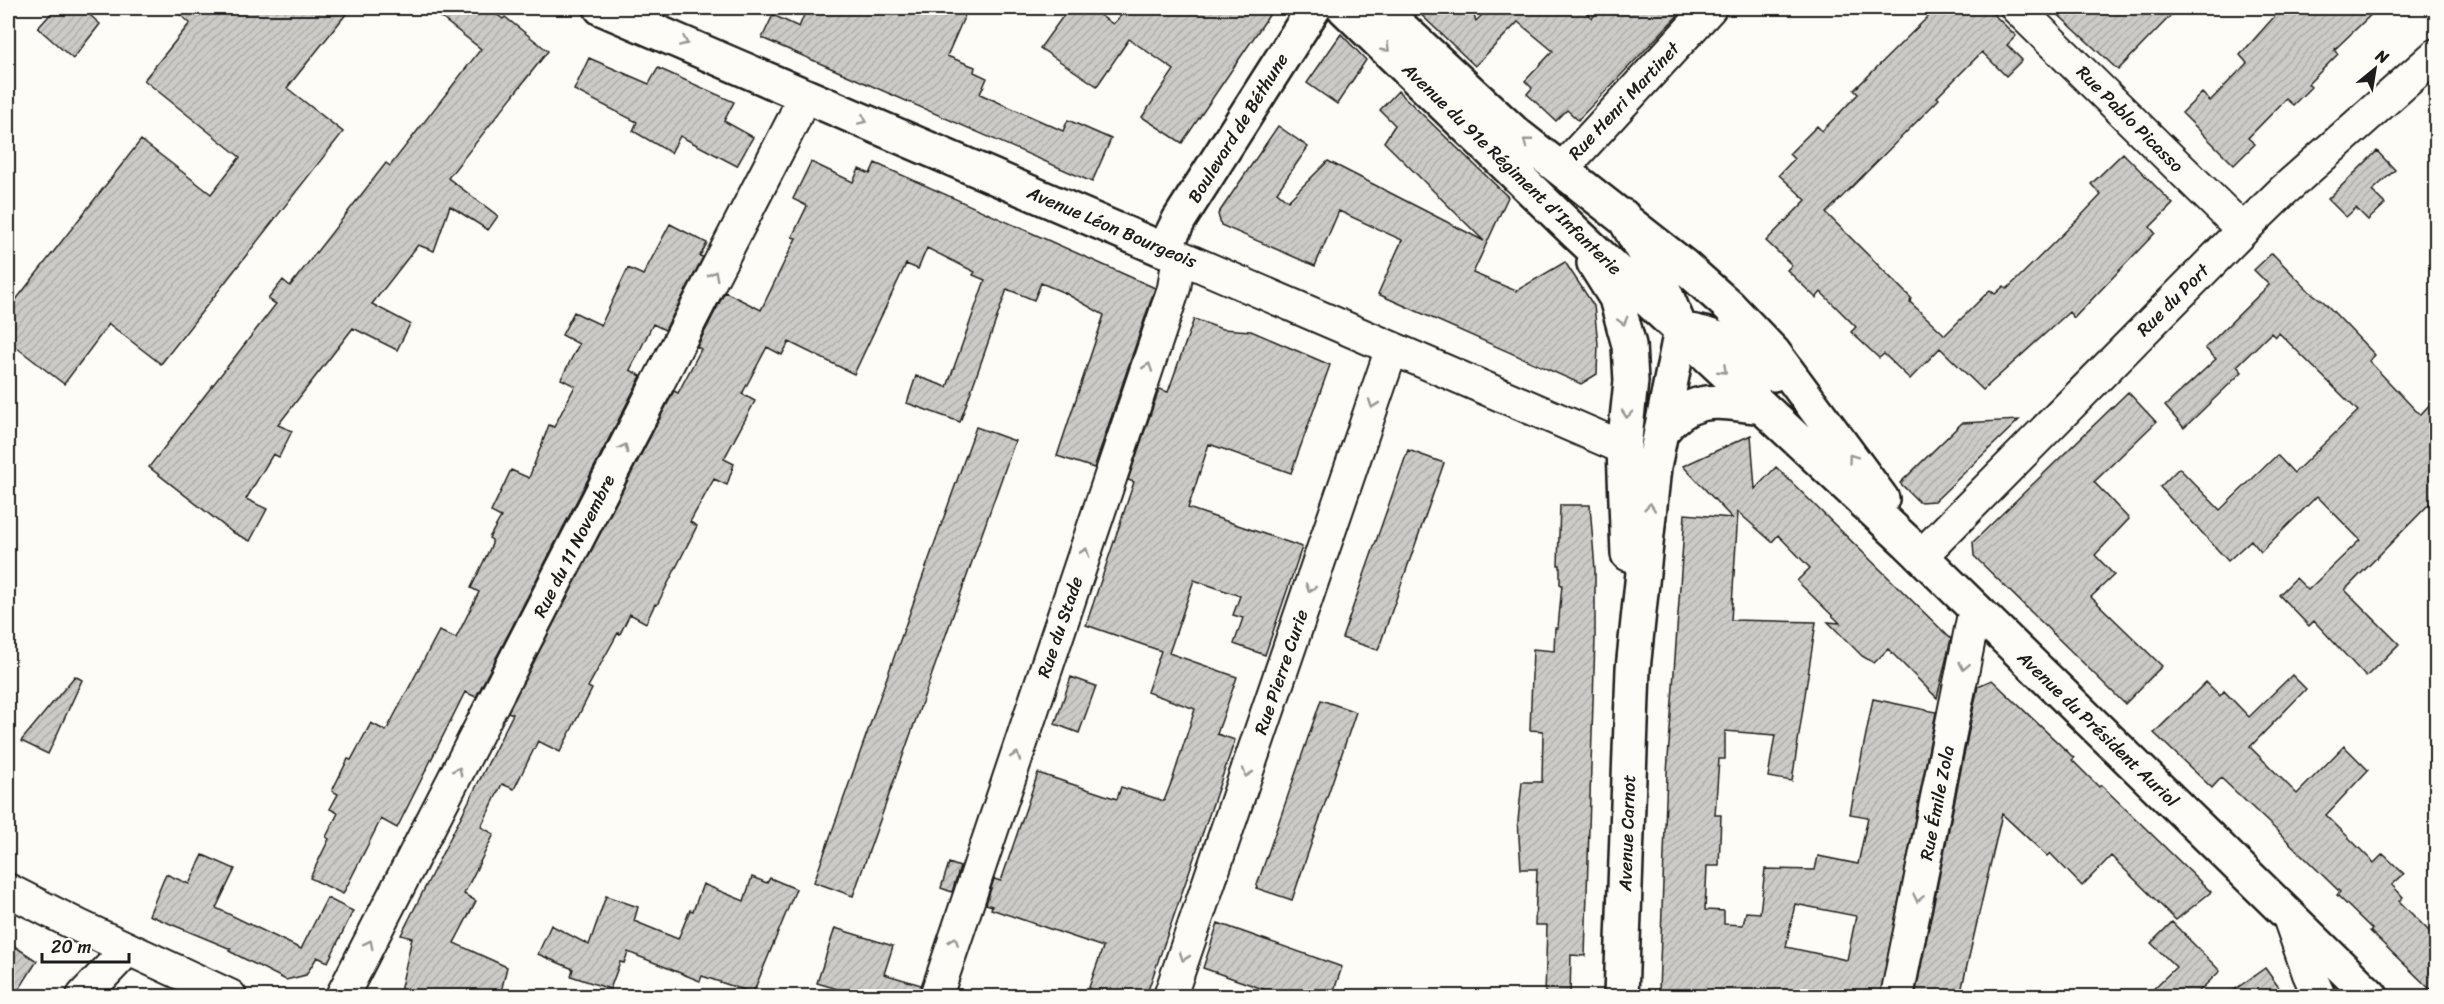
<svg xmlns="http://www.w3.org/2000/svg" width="2444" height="1004" viewBox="0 0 2444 1004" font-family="Sriracha,sans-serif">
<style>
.building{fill:url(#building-hatch);stroke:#1c1c1c;stroke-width:1.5;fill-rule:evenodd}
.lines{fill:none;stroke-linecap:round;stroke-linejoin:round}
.minor-casing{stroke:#1c1c1c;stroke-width:36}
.tertiary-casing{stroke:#1c1c1c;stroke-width:38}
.secondary-casing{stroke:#1c1c1c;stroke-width:38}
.minor{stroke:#fdfcf7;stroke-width:32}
.tertiary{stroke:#fdfcf7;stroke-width:33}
.secondary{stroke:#fdfcf7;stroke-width:33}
.oneway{stroke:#989794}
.labels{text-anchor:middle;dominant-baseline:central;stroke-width:4.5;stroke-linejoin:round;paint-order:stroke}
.street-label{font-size:18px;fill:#1c1c1c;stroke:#fdfcf7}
</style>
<defs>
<pattern id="building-hatch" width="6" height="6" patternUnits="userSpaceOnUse" patternTransform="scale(1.5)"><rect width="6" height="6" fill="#cccbc8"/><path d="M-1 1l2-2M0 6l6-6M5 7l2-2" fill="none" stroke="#afaeab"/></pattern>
</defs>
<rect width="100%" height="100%" fill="#fdfcf7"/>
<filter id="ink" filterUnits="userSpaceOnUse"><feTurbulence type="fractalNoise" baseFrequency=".0167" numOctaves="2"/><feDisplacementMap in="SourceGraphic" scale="12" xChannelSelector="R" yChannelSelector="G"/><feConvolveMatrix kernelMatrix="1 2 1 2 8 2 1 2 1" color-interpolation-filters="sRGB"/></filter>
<g filter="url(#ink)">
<!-- building -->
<path class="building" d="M56,8H82L100,24L73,59L38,28Z
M172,8H351L287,88L343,132L161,364L109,324L64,384L8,341V310L141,140L211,194L240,157L144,80L190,23Z
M429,8H488L503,19L505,17L548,51L448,178L498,216L488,230L450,206L434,251L418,245L372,304L410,324L397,350L353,328L278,425L292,431L279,457L273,454L246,499L267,509L250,541L232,532L149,467L276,304L268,299L283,280L290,286L386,163L390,166L481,49Z
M807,8H947L965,15L947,56L975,67L974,72L987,78L980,94L1063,131L1068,120L1111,139L1092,182L762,38L773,15L799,27Z
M1069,8H1089L1113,24L1128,8H1274L1182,143L1142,117L1174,70L1129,39L1097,86L1040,48Z
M1414,8H1471L1476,21L1489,8H1581L1592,18L1601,8H1685L1578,120L1567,110L1556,121L1527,94L1532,88L1525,81L1553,51L1518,22L1475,66Z
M1937,8H1987L2016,36L2007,45L2022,60L2006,76L1982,52L1937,97L1939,99L1826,213L1911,298L1910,302L1945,335L1990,290L1995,294L2004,286L2007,289L2077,220L2101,195L2091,184L2123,153L2173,204L2150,227L2155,233L2074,318L2069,312L1983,390L1940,348L1910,379L1884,354L1879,358L1851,332L1856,327L1821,292L1816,298L1787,270L1792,265L1766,241L1806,200L1779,175L1794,159L1789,154L1817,126L1822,131L1858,94L1854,90Z
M2051,8H2178L2118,70Z
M2282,8H2378L2334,50L2338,54L2308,84L2311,87L2293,105L2286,99L2248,138L2255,144L2234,165L2182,113L2202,93L2210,101L2247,63L2240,55Z
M1341,34L1366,60L1337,104L1307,83Z
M589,58L649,84L658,68L734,102L724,121L753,137L737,166L680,136L671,153L633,131L637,122L574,90Z
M1398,91L1508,197L1473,273L1516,291L1565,262L1594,306L1598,344L1597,374L1581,384L1378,294L1402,240L1339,211L1315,266L1221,225L1218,214L1278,126L1308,147L1277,192L1288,201L1328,161L1484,241L1384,142L1395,125L1380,110Z
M2377,151L2395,170L2372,191L2385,204L2368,220L2356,208L2346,217L2328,199Z
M811,162L853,182L859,169L870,174L875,163L1155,288L1094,468L1057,456L1104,315L1065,293L1041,283L1034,300L1007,289L960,422L907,403L916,376L947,387L985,280L973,275L975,272L927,248L918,269L906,264L854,374L789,342L782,355L767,347L742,394L755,401L724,459L734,464L727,485L714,479L690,522L697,526L657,605L655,604L646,623L630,614L620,634L618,633L588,687L592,689L560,752L538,741L514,789L502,784L481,827L494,834L464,894L476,901L454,943L507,967L500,996H399L412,938L401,935L513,714L508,712L674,391L678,393L698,355L701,349L697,347L725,292L761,310L796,238L792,237L807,206L793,199Z
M670,224L707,243L700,256L703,257L665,330L653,324L630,370L641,376L476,697L465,692L397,828L381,819L343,894L310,878L329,839L326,837L338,813L330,809L338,794L332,791L348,759L351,760L371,723L386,731L439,631L456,638L479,592L471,588L492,544V540L489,538L501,517L491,512L511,470L529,478L549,425L554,427L575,386L561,379L579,344L562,335L574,312L601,325L628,268L643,275Z
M2272,253L2309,291L2324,302L2375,355L2369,361L2420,415L2436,398V497L2345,590L2399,644L2366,677L2314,621L2309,626L2279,595L2296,578L2308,590L2360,540L2317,496L2261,552L2251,540L2228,561L2160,487L2179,468L2220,510L2277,455L2294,473L2358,411L2279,333L2275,337L2271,333L2237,366L2242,372L2184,428L2165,406L2216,359L2205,348L2269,285L2254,270Z
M1194,319L1222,329L1251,331L1330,365L1291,473L1209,444L1188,508L1302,547L1265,655L1234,644L1243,618L1233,615L1240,596L1194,580L1169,653L1237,677L1217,734L1235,740L1146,996H1086L1103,947L991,909L992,906L986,904L994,879L1001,881L1038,773L1117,799L1121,787L1164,801L1173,778L1195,709L1147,692L1161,651L1086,625L1134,482L1128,480L1159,389L1168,392Z
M2128,392L2156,422L2094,482L2129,519L2095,555L2114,575L2091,597L2162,666L2125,704L1974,556L1973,542Z
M2019,420L1935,501L1919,502L1900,483L1962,423Z
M976,427L1015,441L853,896L814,882Z
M1751,435L1755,489L1776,467L1951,639L1937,698L1888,649L1874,663L1862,656L1828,622L1840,623L1797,581L1810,568L1778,535L1772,542L1738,512L1731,620L1816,622L1792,781L1768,777L1775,735L1725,731V759H1719L1715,815H1721L1719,866H1707L1705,910L1724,911V924L1743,925L1746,912L1760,913L1765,869L1815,870L1818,856L1858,864L1868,817L1850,814L1873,699L1936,712L1880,996H1851L1829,992L1828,996H1663V991H1659L1667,773L1685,514L1732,518L1683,466ZM1795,904L1856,916L1847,960L1786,947Z
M1408,450L1444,463L1378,650L1342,638Z
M1560,505H1590L1595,570V638L1585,956L1571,955L1570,996H1545L1547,925H1535L1537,869H1521L1518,821L1522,782H1542L1543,731L1530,730L1533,649L1554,651L1555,628H1558L1562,585L1560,584V565H1558Z
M2292,675L2306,689L2250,747L2297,794L2344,746L2368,770L2326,815L2374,863L2383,854L2404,874L2392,885L2403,897L2399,901L2436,938V995L2370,931L2372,929L2337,895L2340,892L2269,823L2221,778L2212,788L2154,733L2206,682L2220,696L2224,691L2249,717Z
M75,676L82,680L48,754L21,741Z
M1071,677L1096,686L1079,733L1055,724Z
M1992,680L2074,758L2072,760L2099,787L2101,785L2211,892L2176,920L2111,856L2082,886L2050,853L2047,856L2002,814L1960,996H1915L1978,686Z
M1321,700L1356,712L1292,900L1256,888Z
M203,855L235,869L216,908L301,949L327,898L353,911L328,962L317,957L306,975L286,980L229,951L231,949L149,915L166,874L189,884Z
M949,863L960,867L952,892L941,888Z
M752,877L767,883L770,878L796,889L753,993L702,976L700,981L628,952L624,963L620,962L610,989L571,976L573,969L538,954L551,925L589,945L606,896L638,907L634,921L678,939L690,910L693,911L703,884L744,901Z
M2172,922L2220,971L2194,996H2146L2176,967L2151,943Z
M1218,923L1342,967L1332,996H1283L1203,968Z
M835,928L893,946L884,974L921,985L918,996H847L848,992L817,983Z
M8,942L37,961L15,996H8Z
M2265,968L2285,996H2226Z"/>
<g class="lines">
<defs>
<path id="minor" d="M2017,8L2243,230
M1562,169L1710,8
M1164,250L1624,448
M1921,556L2243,230L2283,191L2436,55
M8,890L79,926L230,996
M2289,917L2309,974L2319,996
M83,996L128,949
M342,996L794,119L803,95
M936,996L1174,288L1179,256
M1170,996L1392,348
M1897,996L1975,609"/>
<path id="tertiary" d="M601,8L1164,250L1179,220L1314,8"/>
<path id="secondary" d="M1344,8L1576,233L1907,542L2371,996
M1380,8L1516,134L1684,266L1729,306L1774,353L1882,499
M1594,263L1616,298L1629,345L1631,381L1624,448L1628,554
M1681,330C1723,334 1741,351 1773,374
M1662,431C1693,393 1719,402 1762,407
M1621,996L1633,669L1654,467L1681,330L1661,283L1623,216"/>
</defs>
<!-- minor casing -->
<use href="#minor" class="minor-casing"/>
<!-- tertiary casing -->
<use href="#tertiary" class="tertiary-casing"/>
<!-- secondary casing -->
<use href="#secondary" class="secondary-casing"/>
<!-- minor -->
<use href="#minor" class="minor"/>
<!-- tertiary -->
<use href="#tertiary" class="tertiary"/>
<!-- secondary -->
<use href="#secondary" class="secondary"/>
</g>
<!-- one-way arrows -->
<defs><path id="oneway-chevron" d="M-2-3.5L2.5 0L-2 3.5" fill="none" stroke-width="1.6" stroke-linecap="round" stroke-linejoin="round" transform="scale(1.5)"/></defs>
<g class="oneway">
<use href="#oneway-chevron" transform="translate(684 42) rotate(24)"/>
<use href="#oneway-chevron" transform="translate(1386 48) rotate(44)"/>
<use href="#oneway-chevron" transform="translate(863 120) rotate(23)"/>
<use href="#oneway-chevron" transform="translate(1527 142) rotate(-142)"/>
<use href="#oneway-chevron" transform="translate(714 275) rotate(-63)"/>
<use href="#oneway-chevron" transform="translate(1623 321) rotate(75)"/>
<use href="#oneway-chevron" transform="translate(1148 367) rotate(-71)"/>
<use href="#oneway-chevron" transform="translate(1723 370) rotate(43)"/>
<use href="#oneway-chevron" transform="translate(1373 404) rotate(109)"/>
<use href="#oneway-chevron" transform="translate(1627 414) rotate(95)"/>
<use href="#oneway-chevron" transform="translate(624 448) rotate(-63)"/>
<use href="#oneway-chevron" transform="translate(1852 458) rotate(-126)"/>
<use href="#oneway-chevron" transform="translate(1650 507) rotate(-84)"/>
<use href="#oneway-chevron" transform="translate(1085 552) rotate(-71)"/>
<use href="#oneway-chevron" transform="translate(1310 588) rotate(109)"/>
<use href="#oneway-chevron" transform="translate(1964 666) rotate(101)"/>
<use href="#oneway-chevron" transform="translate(1016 756) rotate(-71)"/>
<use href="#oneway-chevron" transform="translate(458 771) rotate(-63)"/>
<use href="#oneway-chevron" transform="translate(1247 773) rotate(109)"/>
<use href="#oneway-chevron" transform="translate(1918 898) rotate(102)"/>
<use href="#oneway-chevron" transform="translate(954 941) rotate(-71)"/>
<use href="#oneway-chevron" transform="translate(369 944) rotate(-63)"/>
<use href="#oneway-chevron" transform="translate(1184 957) rotate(109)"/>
</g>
</g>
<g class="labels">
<!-- street labels -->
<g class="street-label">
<text transform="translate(1624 101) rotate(-47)">Rue Henri Martinet</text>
<text transform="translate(2130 119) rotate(45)">Rue Pablo Picasso</text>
<text transform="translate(1238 128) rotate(-58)">Boulevard de Béthune</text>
<text transform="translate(1512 169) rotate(44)">Avenue du 91e Régiment d'Infanterie</text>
<text transform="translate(1112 227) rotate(23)">Avenue Léon Bourgeois</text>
<text transform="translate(2173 300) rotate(-45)">Rue du Port</text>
<text transform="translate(574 546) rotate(-63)">Rue du 11 Novembre</text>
<text transform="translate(1060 627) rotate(-71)">Rue du Stade</text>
<text transform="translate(1281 672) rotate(-71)">Rue Pierre Curie</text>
<text transform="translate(2098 729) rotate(44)">Avenue du Président Auriol</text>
<text transform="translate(1937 803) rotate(-79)">Rue Émile Zola</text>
<text transform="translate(1627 833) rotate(-88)">Avenue Carnot</text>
</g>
</g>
<!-- margin -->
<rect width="2444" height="1004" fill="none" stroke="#fdfcf7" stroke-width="30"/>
<rect x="15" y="15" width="2414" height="974" fill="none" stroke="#1c1c1c" stroke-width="2" filter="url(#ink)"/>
<!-- north arrow -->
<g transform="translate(2375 69) rotate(30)" stroke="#fdfcf7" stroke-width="4.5" paint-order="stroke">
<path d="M0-4.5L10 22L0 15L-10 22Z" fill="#1c1c1c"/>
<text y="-9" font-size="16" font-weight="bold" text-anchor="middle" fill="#1c1c1c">N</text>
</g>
<!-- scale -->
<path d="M42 953v9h87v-9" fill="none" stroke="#1c1c1c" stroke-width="3"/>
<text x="51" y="953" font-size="18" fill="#1c1c1c" stroke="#fdfcf7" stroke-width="4.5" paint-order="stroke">20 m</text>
</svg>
